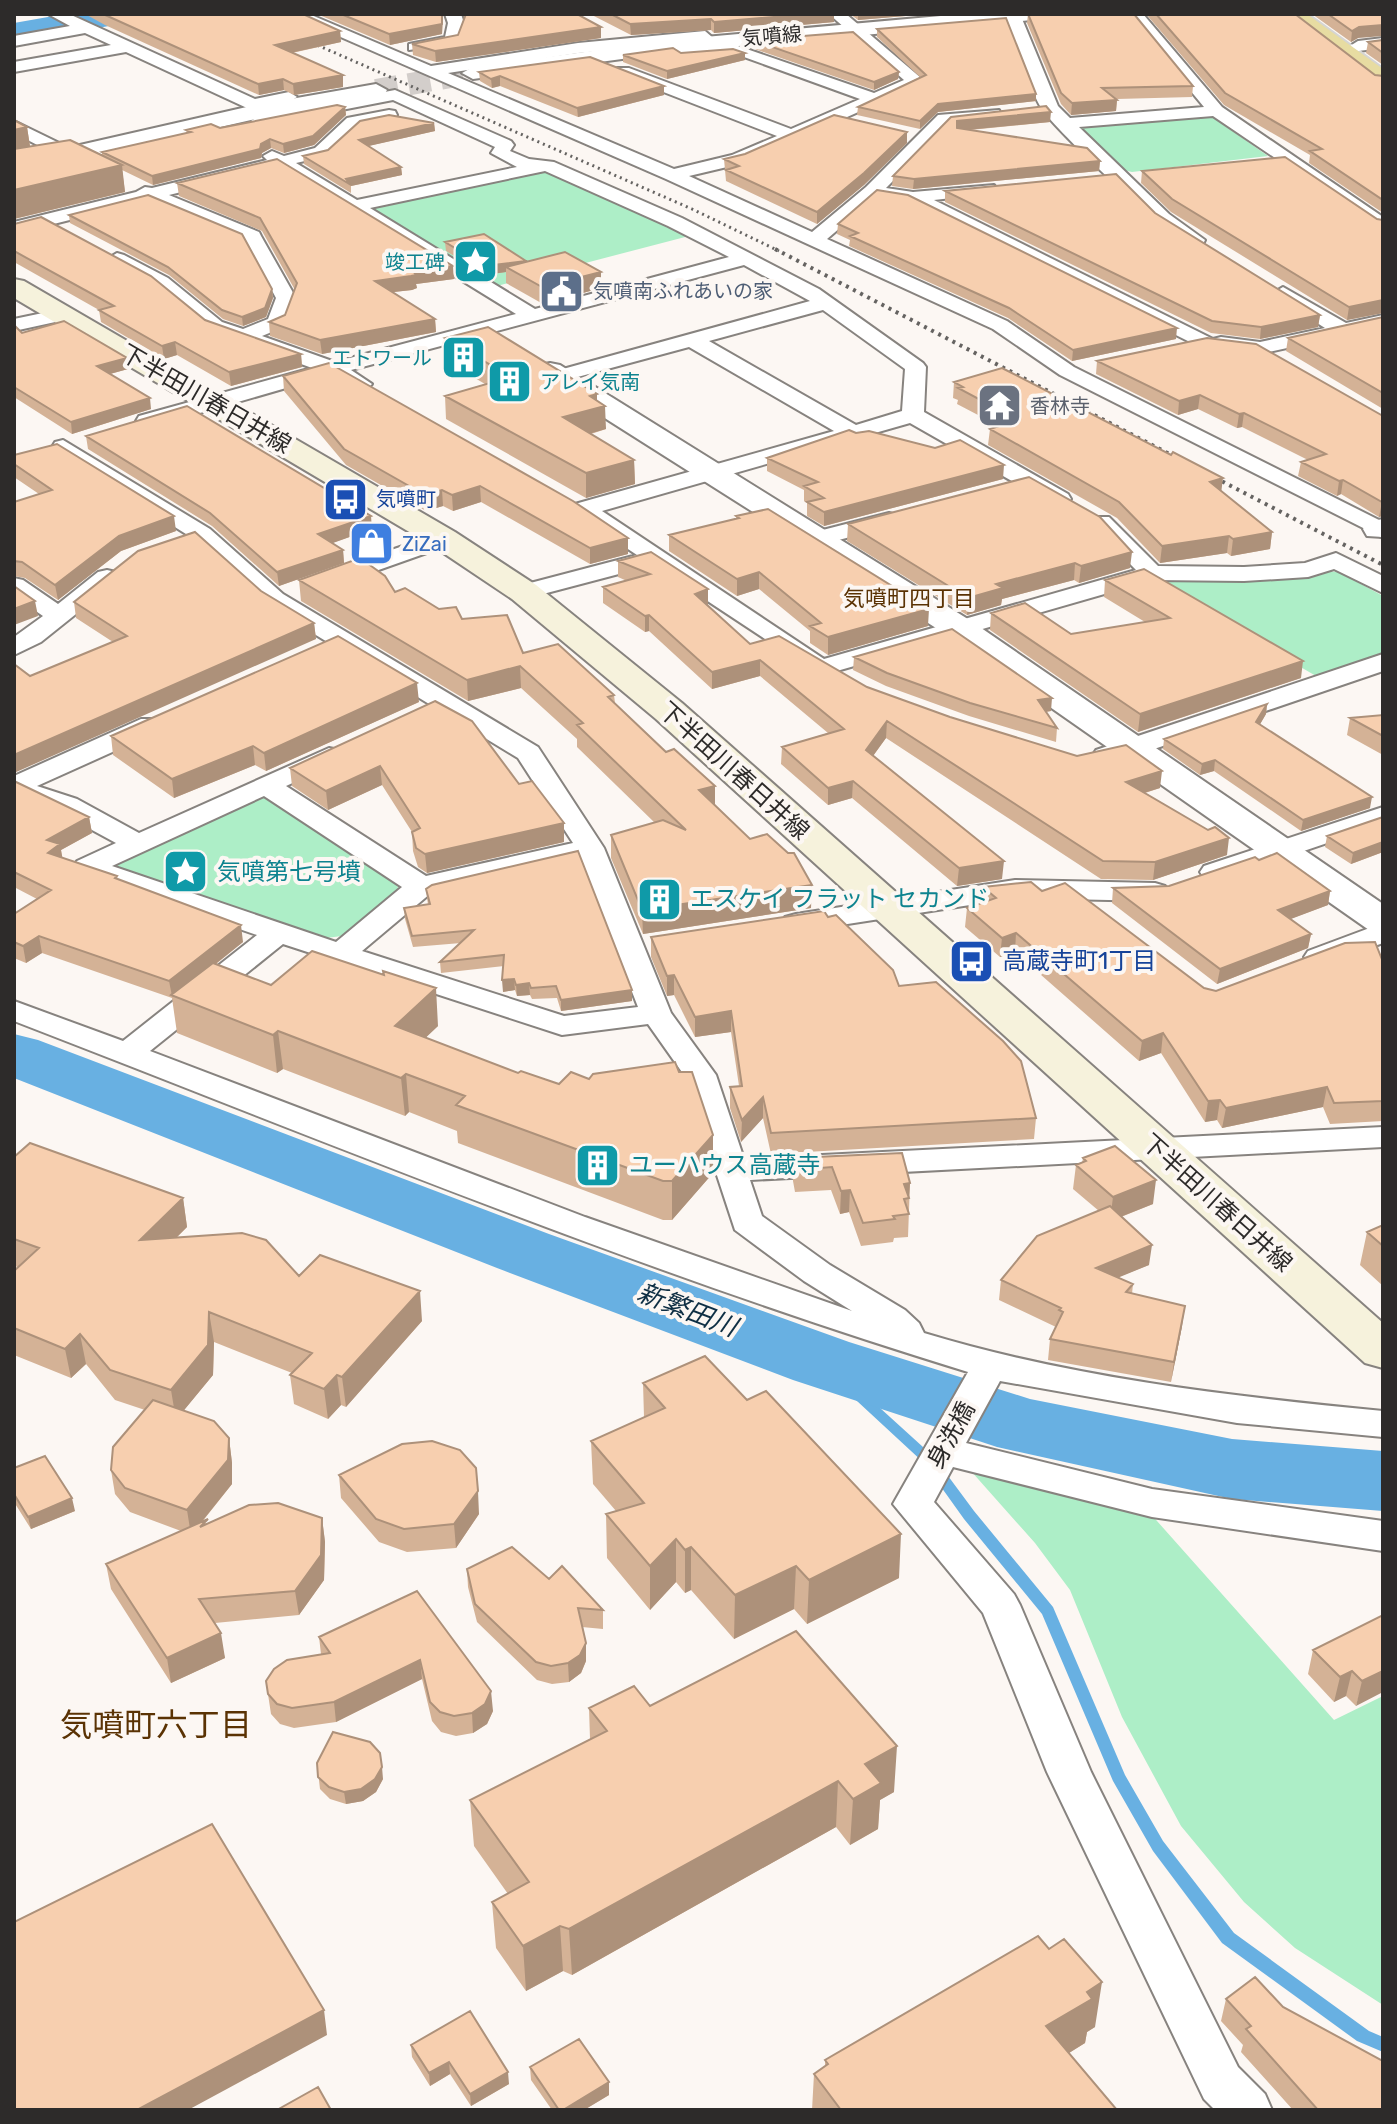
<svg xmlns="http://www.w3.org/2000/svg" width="1397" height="2124" viewBox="0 0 1397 2124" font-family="Rubik,'Noto Sans JP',sans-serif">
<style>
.green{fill:#adeec7}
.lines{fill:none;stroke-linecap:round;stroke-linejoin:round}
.stream{fill:#68b0e2;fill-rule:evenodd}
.river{fill:#68b0e2;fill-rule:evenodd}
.tertiary-tunnel{stroke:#d3cecb;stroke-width:22;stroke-dasharray:22 11;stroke-linecap:butt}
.minor-casing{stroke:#87837f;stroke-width:4}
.tertiary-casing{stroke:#87837f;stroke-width:4}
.secondary-casing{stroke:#87837f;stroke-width:4}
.trunk-casing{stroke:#d5d5d4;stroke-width:4}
.minor{fill:#fff;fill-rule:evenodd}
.tertiary{fill:#fff;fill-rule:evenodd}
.secondary{fill:#f6f2dc;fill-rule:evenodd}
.trunk{fill:#e7dca2;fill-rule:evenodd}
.rail-far1{stroke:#656361;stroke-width:3;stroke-dasharray:2 4;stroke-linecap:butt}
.rail{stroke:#656361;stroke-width:4;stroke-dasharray:3 5;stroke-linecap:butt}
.wall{fill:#d4b296}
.shaded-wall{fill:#ad917a}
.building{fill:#f7cfaf;stroke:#ad917a;stroke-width:2}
.labels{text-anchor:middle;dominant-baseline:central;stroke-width:8;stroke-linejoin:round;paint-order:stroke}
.far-street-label{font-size:20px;fill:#2d2b2a;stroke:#fcf7f3}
.far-culture-label{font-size:20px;fill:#0d838f;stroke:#fcf7f3;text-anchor:end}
.far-service-label{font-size:20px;fill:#4e5e75;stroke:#fcf7f3;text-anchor:start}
.far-worship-label{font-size:20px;fill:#5b616d;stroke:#fcf7f3;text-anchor:start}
.far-transit-label{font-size:20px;fill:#164399;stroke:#fcf7f3;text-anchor:start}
.far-shop-label{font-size:20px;fill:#366cbe;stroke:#fcf7f3;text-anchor:start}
.far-neighbourhood-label{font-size:22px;fill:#5a3203;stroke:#fcf7f3}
.street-label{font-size:24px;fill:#2d2b2a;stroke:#fcf7f3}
.culture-label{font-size:24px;fill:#0d838f;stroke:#fcf7f3;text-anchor:start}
.transit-label{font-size:24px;fill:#164399;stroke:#fcf7f3;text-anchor:start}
.water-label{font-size:26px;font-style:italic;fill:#0f2f44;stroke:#fcf7f3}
.near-neighbourhood-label{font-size:32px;fill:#5a3203;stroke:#fcf7f3}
</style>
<rect width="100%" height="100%" fill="#fcf7f3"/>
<!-- green -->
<path class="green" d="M1204,115L1211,116L1268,156L1132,172L1123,170L1080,128Z
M539,170L548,171L689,236L497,286L371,208Z
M1325,571L1339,572L1383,596V654L1316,676L1153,581L1310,576Z
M261,795L275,796L397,880L398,889L342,936L326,938L118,868V860Z
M963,1462L1149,1512L1334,1720L1383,1696V2005L1295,1948L1244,1902L1181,1826L1122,1717L1070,1590L1035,1543Z"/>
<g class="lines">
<!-- stream -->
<path class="stream" d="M821,1357L825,1358L934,1457L974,1511L1053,1607L1125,1775L1163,1841L1234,1933L1369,2031L1383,2037V2052L1357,2041L1222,1943L1153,1851L1113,1781L1042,1614L964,1519L924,1463L817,1364L815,1361L817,1358Z"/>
<!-- river -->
<path class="river" d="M65,14H136L131,21L120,24L14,43V23Z
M14,1034L38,1040L549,1234L849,1342L1030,1399L1232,1439L1383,1451V1511L1232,1499L997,1447L793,1380L497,1268L14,1078Z"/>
<!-- tertiary-tunnel -->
<path class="tertiary-tunnel" d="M376,90L473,73"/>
<defs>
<path id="minor" d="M48,14H69L255,99L289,92L297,97L289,102L247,108L126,52L14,72V62L111,45L85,33L14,46V36L70,26Z
M288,14H309L431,66L578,43L705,31L712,37L874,93L904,80L829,14H846L921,78V84L744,163L689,176L812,232L866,187L938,115L999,110L1001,114L999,118L949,124L886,188L913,192L994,185L997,189L994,193L988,194L934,200L1213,339L1221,337L1260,342L1325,328L1276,297L1273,293L1283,287L1346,323L1383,315V327L1260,354L1213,346H1198L908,202L876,197L827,239L1007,321L1074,367L1383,522V538L1060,375L993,329L666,179ZM708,40L711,45L681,47L673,52L681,57L733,53L860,99L791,129L629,68H617V74L777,136L732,155L674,169L448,73L578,53Z
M445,14H461L464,23L458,43L409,50V44L445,37L448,23Z
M1004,14H1020L1058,106L1070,118L1204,107L1127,14H1143L1222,107L1383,217V231L1213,116L1079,127L1169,214L1205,240L1203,244C1177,250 1063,136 1044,112C1031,95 1013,37 1004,14Z
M1383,38V48L1358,51L1350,46L1358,41Z
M395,90L511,141L514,145L510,151L529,159L554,162L682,218L819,289L923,363L926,367L924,412L1068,494L1071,499L1068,504H1052L910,423L602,511L824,659L1136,570L1089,522L1093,517H1109L1158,566L1244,567L1305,563L1336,553L1383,576V593L1334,569L1308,577L1244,581L1153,580L823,675L814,672L811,666L803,664L653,565L524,599L515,597L512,592L515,587L637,555L575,514L571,509L575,504L834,431L689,347L559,382L548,376L552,372L810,301L744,265L351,370L372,384L368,388H354L331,375L155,426H139L136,421L139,416L312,368L208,330L154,286L107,259L117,253L124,255L168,278L222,322L243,329L268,319L276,298L245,240L149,200L14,234V222L136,192L145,187L152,188L267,160L263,156L272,151L284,156L315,148L347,118L389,110L395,111L397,115L395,119L359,126L327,156L296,163L357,200L517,167L491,153L495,147L393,100L259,126L251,121L259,116ZM279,168L516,314L335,362L262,336L284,327L296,298L261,236L259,232L169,195ZM545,171L668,226L729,257L535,309L370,208ZM823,310L905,369L902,411L856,425L709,341Z
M14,121L92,159L95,163L86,168L80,167L14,133Z
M62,309L69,311L72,315L69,319L14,331V319Z
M63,440L210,529L283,594L538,747L604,848L671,1013L716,1075L744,1159L1383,1127V1147L750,1180L762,1216L830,1265L905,1310L919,1323L924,1333C1072,1378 1229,1396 1383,1411V1437L1237,1423L1000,1381L966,1443L1152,1489L1383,1521V1551L1152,1517L953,1467L934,1502L1014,1594L1020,1605L1091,1772L1238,2067L1265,2094L1272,2110H1215L1204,2099L1047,1772L983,1613L893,1504L968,1372C644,1273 330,1143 14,1021V1001L123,1041L257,935L77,873L73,867L77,861L116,843L57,811L14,797V776L141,719H159L163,725L159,731L37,786L77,799L139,833L329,748L339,750L343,756L339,762L286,786L426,876L573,843L518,758L265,604L194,539L55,452L52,447L55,442ZM264,796L402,887L336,942L112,866ZM580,859L638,1007L564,1016L362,951L431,893ZM283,944L562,1035L648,1024L684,1075L735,1230L804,1281L852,1311L585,1217L150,1051Z
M889,513L897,515L901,520L897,525L819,545L811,543L807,538L811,533Z
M444,532L452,534L456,539L452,544L339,584H321L318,579L321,574Z
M107,570L116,572L119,577L116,582L41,642L14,655V637L43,616L14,596V578L23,580L58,604L98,572Z
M1383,654V671L1116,762H1096L1092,756L1096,750Z
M1383,807V824L1224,878L1214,881L1204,878L1200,872L1204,866Z
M1015,880L1155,883L1165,886L1170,892L1165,898L1155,901L1015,898L796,932L785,929L781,923L785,917L796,914Z
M1383,923V943L1319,966L1308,963L1304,957L1308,951Z"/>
<path id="tertiary" d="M963,14H1042L1032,20L682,51L473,79L462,73L473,67L682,39Z
M376,84L387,90L384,95L251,120L14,174V160L251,106Z
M550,363L560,365L971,621L1383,904V934L1369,930L947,635L540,377L536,371L540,365Z
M1383,519V537L1367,536L1363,529L1367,522Z"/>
<path id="secondary" d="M14,279L24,281L455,532L536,585L682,703L1383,1323V1368L1365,1363L656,719L512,599L433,546L14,298Z"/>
<path id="trunk" d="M1283,14H1307L1383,69V86L1375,84Z"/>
</defs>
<!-- minor casing -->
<use href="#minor" class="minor-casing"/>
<!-- tertiary casing -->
<use href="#tertiary" class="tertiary-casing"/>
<!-- secondary casing -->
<use href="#secondary" class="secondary-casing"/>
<!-- trunk casing -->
<use href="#trunk" class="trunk-casing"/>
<!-- minor -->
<use href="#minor" class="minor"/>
<!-- tertiary -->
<use href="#tertiary" class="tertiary"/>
<!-- secondary -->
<use href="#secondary" class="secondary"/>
<!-- trunk -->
<use href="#trunk" class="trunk"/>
<!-- rail-far1 -->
<path class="rail-far1" d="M301,38L692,209L779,251"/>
<!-- rail -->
<path class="rail" d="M775,249L1383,565"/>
</g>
<!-- wall -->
<path class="wall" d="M85,14H303L340,31L341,42L292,53L343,75V87L294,95L284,90L259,95L105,25Z
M317,14H443L442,34L390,45Z
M464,14H577L601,38L436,62L413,55L412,44L458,35L465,17Z
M590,14H834V22L714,33L711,30L631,35Z
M850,14H929L858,20Z
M1028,14L1193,86L1192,97L1117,99L1116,111L1071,115L1061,104L1027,23Z
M1146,14H1295L1375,75L1383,76V213L1309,163L1310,155L1224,105Z
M1312,14H1383L1358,38L1351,42Z
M877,29L1036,101L938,112L920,129L857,115L858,107L920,77L877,37Z
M752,40L899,72L898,79L874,90L752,48Z
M1383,40V65L1366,53L1368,42Z
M681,53H745V60L667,79L623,62V55Z
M479,72L664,86V95L578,117L500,86L492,88L480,81Z
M345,107L346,115L314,145L284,153L271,148L262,153L261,158L153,185L122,170L125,192L14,219V120L27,127L30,146L102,156V152L187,133L186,130L220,128Z
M951,117L1050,122L970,130L1100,161L1099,171L913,189L892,186L893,176Z
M434,123L435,131L368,146L401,167L402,175L351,186V193L304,164L303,156Z
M907,132V143L864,185L817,224L726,181L724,159Z
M1142,171L1383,220V313L1347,320L1171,212L1141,183Z
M177,183L453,266L454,279L416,284L417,288L412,290L393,292L435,319L436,332L322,354L270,336L269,322L285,315L295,290L262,231L179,196Z
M945,191L1155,213L1320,315L1318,327L1260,339L1211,333L945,202Z
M69,215L272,289L273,298L266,317L243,326L223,319L169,275L70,223Z
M14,224L205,320L301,354L302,367L231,386L177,355L164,359L101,322L99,310L14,262Z
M838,224L1176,339L1072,361L1008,318L849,246L850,240L837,234Z
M445,242L526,261L601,272V288L543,304L506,283V272L485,275L446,251Z
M1383,317V409L1286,351L1288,338Z
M14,325L22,333L127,358L128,369L110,374L151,409L72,434L14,397Z
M445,338L597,394V400L606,429L591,434L634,460L635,484L586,498L446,419L445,396L485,384L446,361Z
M1097,361L1383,416V516L1379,517L1341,494L1337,496L1298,476L1301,462L1308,460L1242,427L1237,428L1198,409L1178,415L1096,374Z
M283,376L628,538V554L590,564L481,502L453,511L443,506L426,511L346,465L284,391Z
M954,382L1221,491L1272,532L1270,549L1231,556L1227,553L1160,563L1117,518L988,445L990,429L999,426L957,404L958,400L953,398Z
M856,433L1003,479L824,526L807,516V503L804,501V490L767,471V458Z
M86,436L372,529L332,543L343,550L344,563L279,586L212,526L88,449Z
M14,455L176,531L121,551L58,600L25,578L14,576V502L39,494L14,477Z
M736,516L928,626L828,655L810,643V631L759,589L737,596L669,551V535L736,519Z
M848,524L1130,568L1079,583L1074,580L1002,599L1001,605L967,615L847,541Z
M618,561L708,589V605L750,644L950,717L1160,788L1145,793L1227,855L1153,880L1101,879L886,738L873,756L1002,879L957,886L852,798L828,805L781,764L782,747L828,733L760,676L712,689L649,631L645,632L603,603V587L627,581L618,577Z
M299,580L395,592L462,619L523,653L614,695L615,703L666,752L715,786V805L811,908L643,934L611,858V835L655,823L577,747V739L521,688L468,701L301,601Z
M1105,580L1301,678L1138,732L990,630L991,613L1071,634L1145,622L1104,597Z
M261,591L314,623L316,639L30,676L113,642L76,618L74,602Z
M854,657L1051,711L1046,712L1057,728L1056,742L969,716L886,686L853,670Z
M435,701L519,784L564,823V842L427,873L418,867L413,851L412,832L382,785L328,810L292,786L290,768Z
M419,702L266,771L255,765L174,798L113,755L111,736Z
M1267,704L1266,714L1260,724L1370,808L1301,831L1214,771L1200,775L1163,749L1164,739Z
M1383,715V755L1347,735L1350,718Z
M14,781L89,817L92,833L61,850L62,858L117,876L118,879L243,942L216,964L271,985L438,1026L425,1038L518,1073L559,1084L589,1079L679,1072L713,1135V1173L672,1220H663L458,1143L457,1131L409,1112L405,1116L283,1069L277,1073L177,1033L172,998L42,953L26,963L14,958V914L37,899L14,887Z
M1383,817V852L1351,864L1325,847L1327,836Z
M1259,860L1330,891L1328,905L1290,919L1311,934L1308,948L1217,984L1112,903L1113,888L1169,886Z
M983,887L1042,891L1204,988L1216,991L1383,962V1121L1330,1124L1323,1107L1222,1128L1217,1120L1205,1122L1161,1053L1139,1061L1015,952L1000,957L965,927L967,908L982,902Z
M426,889L632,1001L561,1011L557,998L532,999L530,995L517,996L515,990L503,992L504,966L441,973L440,962L461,943L413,947L405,919L404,908L428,905Z
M828,917L1036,1118L1034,1139L771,1154L763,1118L741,1142L730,1108V1087L739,1086L731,1032L695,1037L674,995L667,996L651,957V937Z
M14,1157L183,1198L187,1227L177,1237L299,1276L422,1321L346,1407L341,1405L328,1419L294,1404L290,1375L292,1373L214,1342L213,1375L183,1411L229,1438L232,1463V1484L202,1522L208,1524L322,1518L325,1542L324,1580L299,1615L215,1623L225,1658L171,1683L111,1589L106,1564L181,1531L130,1512L115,1494L111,1470L145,1410L115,1400L86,1364L71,1378L14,1355V1271L18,1267L14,1266Z
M793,1158L910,1183L908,1237L894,1238L893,1242L861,1246L849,1212L840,1214L831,1190L795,1192L793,1181Z
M1083,1158L1153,1204L1121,1217L1149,1265L1118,1277L1133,1284L1132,1294L1182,1326L1171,1382L1048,1360L1050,1339L1056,1327L999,1300L1001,1280L1099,1211L1073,1189L1076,1165L1082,1163Z
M1383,1225V1286L1360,1265L1367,1232Z
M643,1383L899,1578L807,1624L794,1609L734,1639L691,1590L685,1593L676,1582L650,1610L607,1558L606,1514L616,1511L593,1484L591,1441L644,1417Z
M14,1468L75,1511L31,1529L14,1502Z
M339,1475L479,1514L456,1548L407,1552L379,1542L341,1498Z
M467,1569L549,1579L603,1610V1629L582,1627L586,1661L581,1673L569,1682L552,1684L537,1680L477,1622L468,1587Z
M417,1591L493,1711L487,1724L473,1733L456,1736L441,1732L432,1721L422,1679L336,1722L294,1728L280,1724L271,1714L266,1681L321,1654L319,1637Z
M1383,1615L1356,1706L1346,1696L1334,1702L1308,1674L1313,1650Z
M650,1706L894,1792L880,1800L878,1829L850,1845L836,1827L572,1975L563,1971L526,1991L496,1948L492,1902L508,1894L474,1846L470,1800L590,1739L589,1708Z
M317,1763L383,1779L376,1792L363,1801L346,1804L330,1799L320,1789Z
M1226,1999L1283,2007L1383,2110H1293L1241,2052L1243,2045L1221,2021Z
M1095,2027L1087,2032L1085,2043L1069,2053L1117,2110H812L814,2074L825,2066V2060Z
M411,2045L509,2084L471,2106L450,2074L430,2086L412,2057Z
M530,2067L609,2095L584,2110H552L531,2080Z"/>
<!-- shaded-wall -->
<path class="shaded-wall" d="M443,14L442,34L390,45L389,34Z
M809,14H834V22L714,33V22Z
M858,14H929L858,20Z
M711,19V30L631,35L630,24Z
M1383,25V36L1358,38L1351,42L1352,31L1359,27Z
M601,27V38L436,62L435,51Z
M340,31L341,42L276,56L275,45Z
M745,53V60L667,79V71Z
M899,72L898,79L874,90V82Z
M343,75V87L294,95L293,84Z
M500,76V86L492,88L491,79Z
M283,79L284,90L259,95L258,84Z
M664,86V95L578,117L577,108Z
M1036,94V101L938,112L920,129V121L938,104Z
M1117,100L1116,111L1071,115L1072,103Z
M345,107L346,115L314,145L284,153L283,144Z
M1051,112L1050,122L956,131L957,121Z
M434,123L435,131L360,148L359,140Z
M27,127L31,153L14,158V130Z
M907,132V143L864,185L817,224V212Z
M270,139L271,148L262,153L261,158L153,185L152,176L261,144Z
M1100,161L1099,171L913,189L914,179Z
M122,165L125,192L14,219V190Z
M401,167L402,175L351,186L346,179Z
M526,261L506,267V272L485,275V266Z
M453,266L454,279L416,284L417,288L412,290L376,294L375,281L413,271Z
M601,272V288L543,304L542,287Z
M272,289L273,298L266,317L243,326L242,317Z
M1383,300V313L1347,320L1349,307Z
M1320,315L1318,327L1260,339L1261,327Z
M435,319L436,332L322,354L320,340Z
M1177,328L1176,339L1072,361L1073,350Z
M175,342L177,355L164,359L162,346Z
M301,354L302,367L231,386L229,372Z
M127,358L128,369L99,377L97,366Z
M597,394V408L605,406L606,429L564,441L563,417L590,396Z
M1200,395L1198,409L1178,415L1179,401Z
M150,398L151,409L72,434L71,422Z
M1244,413L1242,427L1237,428L1239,414Z
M634,460L635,484L586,498V473Z
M1004,465L1003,479L824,526V512Z
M1223,478L1221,494L1210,482Z
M1343,480L1341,494L1337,496L1339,481Z
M480,486L481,502L453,511L452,495Z
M442,490L443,506L426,511L425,495Z
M1382,502H1383V516L1379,517Z
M174,516L176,531L121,551L58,600L55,585L119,536Z
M371,516L372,529L319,548L318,534Z
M1272,532L1270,549L1231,556L1233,539Z
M1229,536L1227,553L1160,563L1162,546Z
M628,538V554L590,564V548Z
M343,550L344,563L279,586L277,572Z
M1132,552L1130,568L1079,583L1081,566Z
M1075,563L1074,580L1002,599L1001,605L967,615L968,598L996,584Z
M759,572V589L737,596V579Z
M708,589V605L695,594Z
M35,601L38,616L14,625V609Z
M929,609L928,626L828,655V637Z
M649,615V631L645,632V616Z
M314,623L316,639L14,773V755Z
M760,660V676L712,689V672Z
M1303,661L1301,678L1138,732L1140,714Z
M520,666L521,688L468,701L467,680Z
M417,683L419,702L266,771L264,753Z
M1052,698L1051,711L1037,713L1038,700Z
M1267,704L1266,714L1255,733L1256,722Z
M887,721L886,738L865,767L866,750Z
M253,746L255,765L174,798L172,779Z
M1215,760L1214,771L1200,775L1202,764Z
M380,766L382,785L328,810L326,791Z
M1162,771L1160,788L1124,799L1126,782Z
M853,781L852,798L828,805V788Z
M715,786V808L699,790Z
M1372,797L1370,808L1301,831L1303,820Z
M89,817L92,833L61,850L63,861L51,870L47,840Z
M564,823V842L427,873L425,854Z
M1229,838L1227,855L1153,880L1155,862Z
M1383,842V852L1351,864L1353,853Z
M1004,861L1002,879L957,886L959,868Z
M812,885L811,908L643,934L642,910Z
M1330,891L1328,905L1275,925L1278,910Z
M241,925L243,942L174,997L172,996L169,981Z
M1016,933L1015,952L1000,957L1002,938Z
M1311,934L1308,948L1217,984L1220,969Z
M39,936L42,953L26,963L23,946Z
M674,975V995L667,996V976Z
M514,979L515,990L503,992L502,980Z
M529,983L530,995L517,996L516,985Z
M436,988L438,1026L398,1064L395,1026Z
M632,990V1001L561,1011V1000Z
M731,1011V1032L695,1037V1017Z
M278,1031L283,1069L277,1073L273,1035Z
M1163,1033L1161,1053L1139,1061L1142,1041Z
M406,1074L409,1112L405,1116L401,1078Z
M1327,1087L1323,1107L1222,1128L1226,1108Z
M763,1097V1118L741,1142L742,1120Z
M1220,1100L1217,1120L1205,1122L1208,1101Z
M713,1135V1173L672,1220V1181Z
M1156,1180L1153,1204L1110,1221L1113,1197Z
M910,1183L909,1198L904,1184Z
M850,1190L849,1212L840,1214L841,1191Z
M183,1198L187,1227L145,1269L140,1240Z
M1152,1245L1149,1265L1093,1288L1096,1268Z
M420,1291L422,1321L346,1407L342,1377Z
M1185,1306L1182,1326L1171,1382L1174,1362Z
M209,1312L214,1342L213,1375L176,1420L171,1390Z
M80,1334L86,1364L71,1378L65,1349Z
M337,1375L341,1405L328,1419L324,1389Z
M229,1438L232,1463V1484L191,1535L187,1510Z
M478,1491L479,1514L456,1548L454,1524Z
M72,1498L75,1511L31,1529L28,1517Z
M322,1518L325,1542L324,1580L299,1615L295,1591Z
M901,1534L899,1578L807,1624L809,1580Z
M676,1539V1582L650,1610V1566Z
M691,1547V1590L685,1593V1550Z
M796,1566L794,1609L734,1639L735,1595Z
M221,1633L225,1658L171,1683L167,1658Z
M586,1643V1661L581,1673L569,1682L568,1663Z
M420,1660L422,1679L336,1722L334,1702Z
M1352,1671L1346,1696L1334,1702L1340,1677Z
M1383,1671V1692L1356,1706L1362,1681Z
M491,1691L493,1711L487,1724L473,1733L472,1713Z
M897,1746L894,1792L880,1800L878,1829L850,1845L853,1799L865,1764Z
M382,1767L383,1779L376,1792L363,1801L346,1804L344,1792Z
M838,1781L836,1827L572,1975L569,1929Z
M560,1926L563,1971L526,1991L523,1946Z
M1102,1982L1095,2027L1087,2032L1085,2043L1040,2071L1046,2026L1087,1992Z
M324,2010L327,2035L188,2110H137Z
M449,2062L450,2074L430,2086L429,2073Z
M508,2072L509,2084L471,2106L470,2094Z
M609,2082V2095L584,2110H563Z"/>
<!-- building -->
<path class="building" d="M103,14H303L340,31L275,45L343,75L293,84L283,79L258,84Z
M341,14H442V24L389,34Z
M466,14H577L601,27L435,51L412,44L458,35Z
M611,14H809L714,22L711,19L630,24Z
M1028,14H1134L1193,86L1102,88L1117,100L1072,103L1061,93Z
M1156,14H1295L1375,75L1383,76V200L1310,151L1322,149L1225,93Z
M1328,14H1383V25L1359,27L1352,31Z
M1006,18L1036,94L938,104L920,121L858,107L926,75L877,29Z
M853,32L899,72L874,82L752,40Z
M1383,40V53L1368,42Z
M673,48L681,53L733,49L745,53L667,71L623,55Z
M590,57L664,86L577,108L500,76L491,79L479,72Z
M337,105L345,107L313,136L283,144L270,139L261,144L260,149L152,176L102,152L191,132L186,130L211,124L220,128Z
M1046,106L1051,112L957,121V128L1087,148L1100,161L914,179L893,176L951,117Z
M389,115L434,123L359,140L401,167L346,179L351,185L303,156L328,150L360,121Z
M834,115L907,132L864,173L817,212L726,170L739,166L724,159L745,154Z
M14,120L27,127L14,130Z
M70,140L122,165L14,190V149Z
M1285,157L1377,219L1383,220V300L1349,307L1172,199L1142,171Z
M277,159L453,266L413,271L416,275L411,276L375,281L435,319L320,340L269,322L285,315L297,283L260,218L177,183Z
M1116,174L1155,213L1320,315L1261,327L1212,321L945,191Z
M877,190L908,195L1177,328L1073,350L1009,308L850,236L858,233L838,224Z
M148,195L242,234L272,289L265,308L242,317L222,310L168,267L69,215Z
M41,217L151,276L205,320L301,354L229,372L175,342L162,346L99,310L114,306L14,251V224Z
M484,234L526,261L485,266L445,242Z
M565,252L601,272L542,287L506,267Z
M1383,317V393L1288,338Z
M64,321L127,358L97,366L150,398L71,422L14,387V325L22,333Z
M488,327L597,394L590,396L605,406L563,417L634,460L586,473L445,396L511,377L445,338Z
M1207,338L1256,344L1383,416V502H1382L1343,480L1339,481L1301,462L1326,454L1244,413L1239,414L1200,395L1179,401L1097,361Z
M329,363L573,501L628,538L590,548L480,486L452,495L442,490L425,495L344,449L283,376Z
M1002,368L1171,455L1173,452L1223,478L1210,482L1272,532L1233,539L1229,536L1162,546L1119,502L990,429L1018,420L958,388L963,387L954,382Z
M187,406L371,516L318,534L343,550L277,572L210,513L86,436Z
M849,430L856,433L869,431L935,448L960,440L1004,465L824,512L807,502L824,498L804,486L818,482L767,458Z
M57,444L174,516L119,536L55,585L22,562L14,561V502L52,490L14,464V455Z
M1029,477L1100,517L1132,552L1081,566L1075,563L996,584L1003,588L968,598L848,524Z
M768,509L929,609L828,637L810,626L821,623L759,572L737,579L669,535L739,518L736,516Z
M195,532L261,591L314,623L14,755V664L30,676L127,636L74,602L138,551Z
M651,552L708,589L695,594L750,644L779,636L867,687L950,717L1077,756L1126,745L1162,771L1126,782L1208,830L1215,827L1229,838L1155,862L1103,861L887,721L866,750L1004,861L959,868L853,781L828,788L782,747L844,729L760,660L712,672L649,615L645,616L603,587L650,574L618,561Z
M360,558L385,576L395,592L405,588L439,609L456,607L462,619L507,615L523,653L558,644L614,695L608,697L666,752L674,749L715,786L699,790L750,839L767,834L788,853H794L812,885L642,910L611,835L663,820L686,830L577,725L583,723L520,666L467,680L299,580Z
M1144,569L1303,661L1140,714L991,613L1025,603L1071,634L1170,618L1105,580Z
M14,586L35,601L14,609Z
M952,629L1052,698L1038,700L1057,728L970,703L887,673L854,657Z
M338,636L417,683L264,753L253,746L172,779L111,736Z
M435,701L472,721L519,784L532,781L564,823L425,854L416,848L412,832L420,828L380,766L326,791L290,768Z
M1267,704L1256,722L1372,797L1303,820L1215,760L1202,764L1164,739Z
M1383,715V736L1350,718Z
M14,781L89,817L47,840L60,844L48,853L117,876L115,878L241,925L169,981L39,936L23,946L14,942V914L51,890L14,872Z
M1383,817V842L1353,853L1327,836Z
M578,851L632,990L561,1000L556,986L531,988L529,983L516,985L514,979L502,980L504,955L440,962L474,930L412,936L404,908L430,904L426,889L432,885Z
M1277,853L1330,891L1278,910L1311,934L1220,969L1113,888L1169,886L1255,857L1259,860Z
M1031,882L1042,891L1065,883L1204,988L1216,991L1345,943L1375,942L1383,962V1101L1334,1103L1327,1087L1226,1108L1220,1100L1208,1101L1163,1033L1142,1041L1016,933L1002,938L967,908L996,898L983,887Z
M824,911L828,917L836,915L893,970L899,986L936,982L1003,1041L1021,1061L1036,1118L771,1133L763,1097L742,1120L730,1087L742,1086L731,1011L695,1017L674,975L667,976L651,937Z
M312,951L384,975L383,971L436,988L395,1026L518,1073L521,1071L559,1084L571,1072L589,1079L593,1074L675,1062L679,1072H692L713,1135L672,1181H663L456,1105L465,1096L406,1074L401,1078L278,1031L273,1035L171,995L213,963L271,985Z
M30,1143L183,1198L140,1240L242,1233L266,1240L299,1276L320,1255L420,1291L342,1377L337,1375L324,1389L290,1375L312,1353L209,1312L208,1345L171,1390L110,1370L80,1334L65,1349L14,1328V1271L39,1248L14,1239V1157Z
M1115,1146L1156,1180L1113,1197L1076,1165L1086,1161L1083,1158Z
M902,1153L910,1183L904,1184L909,1198L904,1199L909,1214L893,1216L895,1219L863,1223L850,1190L841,1191L832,1167L795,1170L793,1158Z
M1110,1206L1152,1245L1096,1268L1133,1284L1126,1292L1185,1306L1174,1362L1050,1339L1063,1312L1059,1310L1061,1308L1001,1280L1037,1236Z
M1383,1225V1246L1367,1232Z
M705,1356L747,1400L766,1391L901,1534L809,1580L796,1566L735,1595L691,1547L685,1550L676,1539L650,1566L606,1514L644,1503L591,1441L665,1408L643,1383Z
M153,1400L214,1421L229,1438L228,1460L187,1510L125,1488L111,1470L113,1447Z
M432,1441L460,1450L476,1468L478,1491L454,1524L404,1529L376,1519L339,1475L402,1444Z
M45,1456L72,1498L28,1517L14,1494V1468Z
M278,1503L322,1518L321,1555L295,1591L199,1599L221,1633L167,1658L106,1564L208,1519L200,1527L249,1505Z
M512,1547L549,1579L562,1566L603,1610L578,1608L586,1643L580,1655L568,1663L551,1666L536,1662L475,1604L467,1569Z
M417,1591L491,1691L485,1704L472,1713L454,1716L440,1712L430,1702L420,1660L334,1702L292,1708L277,1704L268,1694L266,1681L274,1669L287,1660L330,1653L319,1637Z
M1383,1615V1671L1362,1681L1352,1671L1340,1677L1313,1650Z
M796,1631L897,1746L865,1764L881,1783L853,1799L838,1781L569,1929L560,1926L523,1946L492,1902L529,1882L470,1800L607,1731L589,1708L634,1686L650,1706Z
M333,1732L370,1742L380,1753L382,1767L375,1779L361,1789L344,1792L329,1787L318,1777L317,1763Z
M212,1824L324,2010L137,2110H14V1922Z
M1038,1936L1049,1949L1064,1939L1102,1982L1087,1992L1092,1999L1046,2026L1117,2110H841L814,2074L828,2064L825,2060Z
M1255,1977L1283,2007L1383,2061V2110H1318L1246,2029L1251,2026L1226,1999Z
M470,2011L508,2072L470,2094L449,2062L429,2073L411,2045Z
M579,2039L609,2082L563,2110H559L530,2067Z
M318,2087L331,2110H277Z"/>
<!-- icons -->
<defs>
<symbol id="sight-square" viewBox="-11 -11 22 22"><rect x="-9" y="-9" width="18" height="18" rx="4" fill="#0f9aa8" stroke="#fcf7f3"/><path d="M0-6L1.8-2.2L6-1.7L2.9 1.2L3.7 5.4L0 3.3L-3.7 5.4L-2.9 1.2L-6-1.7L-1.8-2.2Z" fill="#fff"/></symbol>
<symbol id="civic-square" viewBox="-11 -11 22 22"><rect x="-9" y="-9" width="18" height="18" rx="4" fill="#5c6f8a" stroke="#fcf7f3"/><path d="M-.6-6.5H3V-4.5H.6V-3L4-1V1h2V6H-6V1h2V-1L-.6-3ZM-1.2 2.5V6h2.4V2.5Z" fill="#fff"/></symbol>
<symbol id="building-square" viewBox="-11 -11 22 22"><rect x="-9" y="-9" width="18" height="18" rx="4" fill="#0f9aa8" stroke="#fcf7f3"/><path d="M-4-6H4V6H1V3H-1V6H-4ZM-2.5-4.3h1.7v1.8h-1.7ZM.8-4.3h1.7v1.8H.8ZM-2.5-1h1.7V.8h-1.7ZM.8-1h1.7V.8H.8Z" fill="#fff"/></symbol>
<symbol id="temple-square" viewBox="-11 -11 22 22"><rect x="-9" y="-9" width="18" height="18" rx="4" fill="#6b7280" stroke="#fcf7f3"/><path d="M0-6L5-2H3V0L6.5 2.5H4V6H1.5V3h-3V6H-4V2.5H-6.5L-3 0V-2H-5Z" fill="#fff"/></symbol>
<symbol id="bus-square" viewBox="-11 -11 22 22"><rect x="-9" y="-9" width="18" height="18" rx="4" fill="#1a4fb4" stroke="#fcf7f3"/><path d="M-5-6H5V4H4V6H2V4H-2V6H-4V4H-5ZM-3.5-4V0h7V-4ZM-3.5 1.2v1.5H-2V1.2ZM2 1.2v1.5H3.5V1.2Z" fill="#fff"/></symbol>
<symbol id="shop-square" viewBox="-11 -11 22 22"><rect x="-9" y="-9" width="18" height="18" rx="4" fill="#3f7fe0" stroke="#fcf7f3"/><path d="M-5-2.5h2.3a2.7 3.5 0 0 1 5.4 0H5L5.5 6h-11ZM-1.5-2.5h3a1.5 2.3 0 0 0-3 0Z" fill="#fff"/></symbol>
</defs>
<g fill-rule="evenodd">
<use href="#sight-square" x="450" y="236" width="51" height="51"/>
<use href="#civic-square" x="536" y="266" width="51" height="51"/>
<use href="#building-square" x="438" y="332" width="51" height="51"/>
<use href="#building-square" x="484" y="356" width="51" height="51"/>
<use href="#temple-square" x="974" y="380" width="51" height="51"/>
<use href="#bus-square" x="320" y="474" width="51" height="51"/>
<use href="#shop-square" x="346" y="518" width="51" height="51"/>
<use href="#sight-square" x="160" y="846" width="51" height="51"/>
<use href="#building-square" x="634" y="874" width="51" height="51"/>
<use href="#bus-square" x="946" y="936" width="51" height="51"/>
<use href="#building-square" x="572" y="1140" width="51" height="51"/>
</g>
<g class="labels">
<!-- far-street labels -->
<g class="far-street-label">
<text transform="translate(772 36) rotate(-5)">気噴線</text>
</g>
<!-- far-culture labels -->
<g class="far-culture-label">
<text x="445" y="262">竣工碑</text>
<text x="432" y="358">エトワール</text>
<text x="540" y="382" text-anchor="start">アレイ気南</text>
</g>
<!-- far-service labels -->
<g class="far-service-label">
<text x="593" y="291">気噴南ふれあいの家</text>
</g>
<!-- far-worship labels -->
<g class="far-worship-label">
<text x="1030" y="406">香林寺</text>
</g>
<!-- far-transit labels -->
<g class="far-transit-label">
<text x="376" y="499">気噴町</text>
</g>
<!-- far-shop labels -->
<g class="far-shop-label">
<text x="402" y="544">ZiZai</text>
</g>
<!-- far-neighbourhood labels -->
<g class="far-neighbourhood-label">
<text x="909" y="598">気噴町四丁目</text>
</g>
<!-- street labels -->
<g class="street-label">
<text transform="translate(206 399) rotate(30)">下半田川春日井線</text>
<text transform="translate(734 771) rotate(42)">下半田川春日井線</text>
<text transform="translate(1217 1203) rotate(42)">下半田川春日井線</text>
<text transform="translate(951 1435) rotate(-61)">身洗橋</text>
</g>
<!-- culture labels -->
<g class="culture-label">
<text x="217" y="872">気噴第七号墳</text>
<text x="690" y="899">エスケイ フラット セカンド</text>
<text x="629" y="1165">ユーハウス高蔵寺</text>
</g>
<!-- transit labels -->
<g class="transit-label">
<text x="1002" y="961">高蔵寺町1丁目</text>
</g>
<!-- water labels -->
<g class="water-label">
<text transform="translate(687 1310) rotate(21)">新繁田川</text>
</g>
<!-- near-neighbourhood labels -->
<g class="near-neighbourhood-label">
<text x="156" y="1725">気噴町六丁目</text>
</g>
</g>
<!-- border -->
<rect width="1397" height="2124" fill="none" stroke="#2d2b2a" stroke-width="32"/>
</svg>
